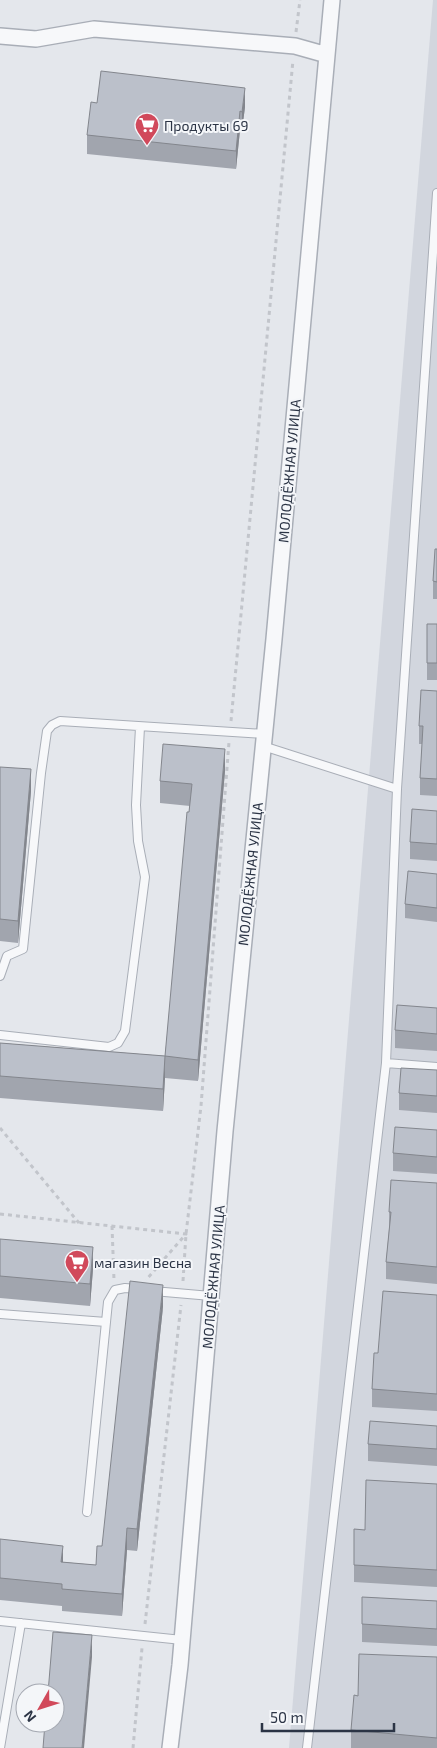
<svg xmlns="http://www.w3.org/2000/svg" width="437" height="1748" viewBox="0 0 437 1748" font-family="'Exo 2',sans-serif">
<style>
.built{fill:#d2d6de}
.lines{fill:none;stroke-linecap:round;stroke-linejoin:round}
.service-casing{stroke:#a9aeb7;stroke-width:10}
.minor-casing{stroke:#a9aeb7;stroke-width:18}
.path{stroke:#c2c5cb;stroke-width:3;stroke-dasharray:4 4;stroke-linecap:butt}
.service{stroke:#f7f8fa;stroke-width:8}
.minor{stroke:#f7f8fa;stroke-width:15}
.wall{fill:#a1a5ae}
.shaded-wall{fill:#83868d}
.building{fill:#bbc0ca;stroke:#83868d}
.labels{text-anchor:middle;dominant-baseline:central;stroke-width:4;stroke-linejoin:round;paint-order:stroke}
.poi-label{font-size:14px;fill:#2b3445;stroke:#f4f6f9;text-anchor:start}
.street-label{font-size:14px;fill:#2b3445;stroke:#f4f6f9}
</style>
<rect width="100%" height="100%" fill="#e4e7ec"/>
<!-- built -->
<path class="built" d="M433,0H437V1748H289Z"/>
<g class="lines">
<defs>
<path id="service" d="M263,746L397,789
M0,976L7,956L23,949L41,773L47,731L52,725L60,721L264,734
M0,1035L109,1047L118,1043L125,1031L145,877L138,841L136,805L140,727
M386,1063L437,1067
M153,1291L211,1296
M0,1314L106,1322
M87,1512L108,1302L115,1290L125,1288L137,1289
M0,1621L182,1640
M0,1748L21,1623
M307,1748L386,1063L397,789L437,193"/>
<path id="minor" d="M0,36L36,39L94,29L295,46L327,55
M170,1748L180,1665L225,1131L274,639L332,0"/>
</defs>
<!-- service casing -->
<use href="#service" class="service-casing"/>
<!-- minor casing -->
<use href="#minor" class="minor-casing"/>
<!-- path -->
<path class="path" d="M296,32L300,0
M231,721L293,60
M0,1128L79,1223
M0,1214L186,1234L146,1280
M112,1226L114,1280
M183,1281L186,1234L201,1106L229,742
M145,1624L181,1305
M133,1748L142,1648"/>
<!-- service -->
<use href="#service" class="service"/>
<!-- minor -->
<use href="#minor" class="minor"/>
</g>
<!-- wall -->
<path class="wall" d="M245,107L242,130H240L236,169L87,154V135Z
M437,549V599H433V581Z
M427,624H437V680H427Z
M437,691V796L420,795V778L422,744H419V726Z
M0,767L31,791L18,943L0,941Z
M225,771L198,1081L165,1078L163,1111L0,1098V1043L165,1056L190,806L160,803V781Z
M437,811V861L410,859V842Z
M437,874V922L405,918V904Z
M437,1008V1051L395,1048V1030Z
M437,1070V1113L399,1110V1093Z
M437,1130V1174L393,1171V1153Z
M437,1183V1284L386,1279V1262L389,1229V1212Z
M0,1239L93,1269L90,1306L0,1298Z
M437,1295V1411L372,1407V1389L378,1353Z
M163,1307L137,1551L127,1550L122,1616L62,1611V1606L0,1600V1539L63,1562L96,1565L102,1546Z
M437,1426V1466L368,1461V1444Z
M437,1484V1587L354,1582V1529L365,1530Z
M362,1597L437,1601V1646L362,1642Z
M437,1657V1748H351V1730L358,1696Z"/>
<!-- shaded-wall -->
<path class="shaded-wall" d="M245,88V107L242,130V112Z
M240,111V130L236,169V151Z
M225,749V771L198,1081V1060Z
M31,769V791L18,943V921Z
M165,1056V1078L163,1111V1089Z
M93,1247V1269L90,1306V1284Z
M163,1285V1307L137,1551V1529Z
M127,1528V1550L122,1616V1594Z
M63,1546V1568L61,1562Z
M92,1635V1657L84,1748H82Z"/>
<!-- building -->
<path class="building" d="M101,71L245,88L242,112L240,111L236,151L87,135L91,102L97,103Z
M435,549H437V582L433,581Z
M427,624H437V663H427Z
M421,690L437,691V779L420,778L423,726H419Z
M163,744L225,749L198,1060L165,1056L187,812H189L192,784L160,781Z
M0,767L31,769L18,921L0,919Z
M412,809L437,811V844L410,842Z
M408,871L437,874V908L405,904Z
M397,1005L437,1008V1034L395,1030Z
M0,1043L165,1056L163,1089L0,1076Z
M401,1068L437,1070V1096L399,1093Z
M395,1127L437,1130V1157L393,1153Z
M391,1180L437,1183V1267L386,1262L391,1212H389Z
M0,1239L93,1247L90,1284L0,1276Z
M130,1281L163,1285L137,1529L127,1528L122,1594L62,1589V1584L0,1578V1539L63,1546L61,1562L96,1565L97,1546H102Z
M383,1291L437,1295V1394L372,1389L374,1353H378Z
M370,1421L437,1426V1449L368,1444Z
M366,1480L437,1484V1570L354,1565V1529L365,1530Z
M362,1597L437,1601V1629L362,1624Z
M53,1632L92,1635L82,1748H43L45,1723H55V1693H48Z
M359,1654L437,1657V1738L351,1730L354,1695L358,1696Z"/>
<!-- icons -->
<defs>
<symbol id="supermarket-pin" viewBox="-11 -11 22 30"><path d="M0 17L-7.5 6A9.5 9.5 0 1 1 7.5 6Z" fill="#d1495b" stroke="#f4f6f9"/><path d="M-6-5.5h2.5l.6 2H6L4.5 2H-2.5L-4.4-4H-6ZM-1.5 3.2a1.3 1.3 0 1 0 .1 0ZM3 3.2a1.3 1.3 0 1 0 .1 0Z" fill="#fff"/></symbol>
</defs>
<g fill-rule="evenodd">
<use href="#supermarket-pin" x="133" y="111" width="28" height="38"/>
<use href="#supermarket-pin" x="63" y="1248" width="28" height="38"/>
</g>
<g class="labels">
<!-- poi labels -->
<g class="poi-label">
<text x="164" y="125">Продукты 69</text>
<text x="94" y="1262">магазин Весна</text>
</g>
<!-- street labels -->
<g class="street-label">
<text transform="translate(289 471) rotate(-85)">МОЛОДЁЖНАЯ УЛИЦА</text>
<text transform="translate(250 874) rotate(-84)">МОЛОДЁЖНАЯ УЛИЦА</text>
<text transform="translate(213 1277) rotate(-85)">МОЛОДЁЖНАЯ УЛИЦА</text>
</g>
</g>
<!-- north arrow -->
<g transform="translate(40 1708) rotate(231)"><circle r="24" fill="#f4f6f9" stroke="#a4a8b1"/>
<path d="M0-4L9 19L0 12L-9 19Z" fill="#d1495b"/>
<text y="-8" font-size="14" font-weight="bold" text-anchor="middle" fill="#2b3445">N</text>
</g>
<!-- scale -->
<path d="M262 1723v8h132v-8" fill="none" stroke="#2b3445" stroke-width="2.5"/>
<text x="270" y="1723" font-size="15" fill="#2b3445" stroke="#f4f6f9" stroke-width="4" paint-order="stroke">50 m</text>
</svg>
